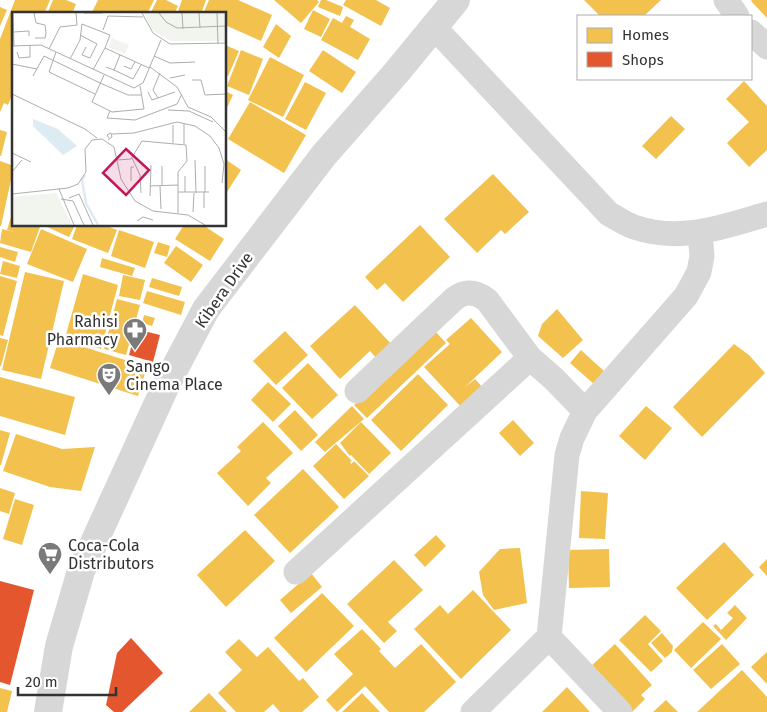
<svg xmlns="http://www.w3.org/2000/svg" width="767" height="712" viewBox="0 0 767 712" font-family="'Fira Sans',sans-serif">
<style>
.homes{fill:#f2c14e}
.shops{fill:#e4572e}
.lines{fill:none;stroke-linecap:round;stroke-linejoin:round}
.minor{stroke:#d7d7d7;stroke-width:25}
.tertiary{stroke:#d7d7d7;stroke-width:28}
.labels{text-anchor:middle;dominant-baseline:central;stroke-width:5;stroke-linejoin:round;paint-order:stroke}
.street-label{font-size:16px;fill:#333;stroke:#fff}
.poi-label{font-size:16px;fill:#333;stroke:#fff;text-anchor:start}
.inset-river{fill:none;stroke:#ddebf3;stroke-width:2.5}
.inset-road{fill:none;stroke:#adadad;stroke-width:1}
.view{fill:#c2185b;fill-opacity:0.15;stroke:#c2185b;stroke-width:2.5}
.inset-edge{fill:none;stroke:#333;stroke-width:2.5}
</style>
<rect width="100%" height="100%" fill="#fff"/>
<!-- homes -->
<path class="homes" d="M15,0H50L44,14H14V90L8,105L4,103L0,112V39Z
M53,0H66L76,4L72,14H47Z
M98,0H154L147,14H91Z
M157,0H166L178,6L174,14H150Z
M182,0H206L201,14H177Z
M209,0H238L272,15L261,41L225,25V14H203Z
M274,0H317L319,2L301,23Z
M321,0H326L343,7L340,16L318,7Z
M346,0H376L390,8L381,26L343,5Z
M584,0H661L644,16H600Z
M752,0H767V18L751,1Z
M0,7L7,10L0,26Z
M313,10L330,19L321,37L304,29Z
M346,16L354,20L350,27L370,39L358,60L321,40L333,18L342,23Z
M276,24L291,36L279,58L263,47Z
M225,45L239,51L228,76L225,75Z
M241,50L263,59L249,95L227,86Z
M323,50L356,72L342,93L309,71Z
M270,57L304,75L283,117L248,100Z
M744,81L767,106V150L749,167L727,143L749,122L726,99Z
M305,82L326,93L306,130L285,119Z
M225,91L233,95L225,112Z
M250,102L306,135L284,173L228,139Z
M671,116L685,129L656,159L642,146Z
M0,130L7,132L1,156H0Z
M225,159L241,170L225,195Z
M0,161L14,166L1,226H0Z
M493,174L529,212L505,234L501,230L477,253L444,219Z
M11,217L14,218V225H35L40,227L31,252L0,243L2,229L17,233L7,230Z
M43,225H75L69,237Z
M77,225H104L117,230L108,253L72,239Z
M184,225H203L224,239L210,261L175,239Z
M420,225L450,257L403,302L385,283L377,290L365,277Z
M41,229L87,249L73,282L27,264Z
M119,230L154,242L145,268L111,256Z
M158,242L170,246L167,257L154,253Z
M176,246L203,265L191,282L164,263Z
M0,247L18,252L15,262L0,257Z
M102,258L135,268L132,276L100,267Z
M3,261L20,266L17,278L0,274Z
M25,272L64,281L41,379L2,370Z
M83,274L118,285L101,349L65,338Z
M123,275L145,280L140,300L119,296Z
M0,276L17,281L3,336L0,335Z
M152,278L182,287L179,296L149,287Z
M147,291L185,302L181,315L143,303Z
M117,299L140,305L126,355L104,349Z
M355,305L393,346L378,360L370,351L340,379L310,346Z
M557,309L583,340L563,358L538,336L542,324Z
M144,315L155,318L152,326L142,323Z
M471,318L502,352L464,388L475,379L485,390L463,409L424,367L450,344L446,340Z
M434,330L446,343L367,418L354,405Z
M285,331L308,355L276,385L253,361Z
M0,338L8,340L1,366H0Z
M59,339L147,367L138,396L50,368Z
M734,344L749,355L765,373L702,437L673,407Z
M581,350L605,372L594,384L570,363Z
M308,363L338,395L312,419L282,388Z
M418,374L448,405L401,451L371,420Z
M0,377L75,397L65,435L0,416Z
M268,382L291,404L273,422L251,400Z
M352,406L364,419L325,452L315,442Z
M646,406L672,428L645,460L619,436Z
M295,410L318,435L301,451L278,426Z
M513,420L534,443L520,456L499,433Z
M263,422L293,453L266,478L271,483L248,506L217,473L241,451L237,447Z
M361,422L391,453L369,474L351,455L350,456L340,443Z
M0,430L10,433L1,465H0Z
M16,434L62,449L95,447L81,491L50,487L3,471Z
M336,444L352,461L350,462L351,464L354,461L369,476L344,499L313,466Z
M303,469L339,507L290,553L254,515Z
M0,488L15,493L9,514L0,511Z
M581,491L608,493L605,539L579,538Z
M15,499L34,505L22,545L3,539Z
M245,530L275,561L226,607L197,575Z
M436,535L446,546L425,567L414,555Z
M724,542L754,575L707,620L676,588Z
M520,548L527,603L494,610L483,595L479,572L500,549Z
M609,549L610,587L569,588L568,550Z
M767,559V576L759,567Z
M394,560L423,590L388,622L397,631L384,643L347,604Z
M311,573L322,587L291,613L280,600Z
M473,590L511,630L461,679L414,629L440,605L448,614Z
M322,593L354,626L306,672L274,638Z
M735,605L747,618L726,640L713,626L716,624L721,630L733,618L727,613Z
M645,615L661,631L648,644L663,661L651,672L619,640Z
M703,622L721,639L691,668L674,650Z
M362,629L381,649L379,651L395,668L421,644L456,682L424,712H389L365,686L337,712L326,700L353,674L334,654Z
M662,633L673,646L672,652L665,658L651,643Z
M239,639L257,657L268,647L299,681L303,678L319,697L302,712H280L273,704L264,712H236L218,693L242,670L225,652Z
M615,644L652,685L641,695L645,699L632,712L589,668Z
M722,644L740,664L711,689L693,670Z
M767,652V684L751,667Z
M742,670L767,697V712H697Z
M567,687L590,712H542Z
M0,688L12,691L7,712H0Z
M209,693L227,712H189Z
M362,693L380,712H342Z
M666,700L678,712H653Z"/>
<!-- shops -->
<path class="shops" d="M136,329L160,335L153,362L129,355Z
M0,581L34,590L10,685L0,682Z
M131,638L163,673L122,712H114L106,705L117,653Z"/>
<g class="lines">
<!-- minor -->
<path class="minor" d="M726,0L737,16
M433,26L609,214C617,218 625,224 634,227C680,243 722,227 767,214
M751,32L767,47
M357,391L454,299C466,290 476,292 487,300L530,358
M296,572L530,358L554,379L585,411
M549,637L620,712
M473,712L549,637L567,455L572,438L585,411L686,296L699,272L702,256L700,233"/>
<!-- tertiary -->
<path class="tertiary" d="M48,712L59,646L81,571L167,383L206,309L324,155L396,73L456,0"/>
</g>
<!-- icons -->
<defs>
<symbol id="pharmacy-pin" viewBox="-11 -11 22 30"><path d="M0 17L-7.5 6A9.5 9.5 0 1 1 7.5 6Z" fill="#7a7a7a" stroke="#fff"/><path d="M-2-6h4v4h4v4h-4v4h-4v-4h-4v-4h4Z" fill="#fff"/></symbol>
<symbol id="theatre-pin" viewBox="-11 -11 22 30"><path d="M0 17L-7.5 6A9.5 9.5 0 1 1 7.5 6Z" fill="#7a7a7a" stroke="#fff"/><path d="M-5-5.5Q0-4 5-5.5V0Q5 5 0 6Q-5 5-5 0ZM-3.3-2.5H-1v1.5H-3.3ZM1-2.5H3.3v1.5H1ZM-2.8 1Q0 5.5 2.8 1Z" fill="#fff"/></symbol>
<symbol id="supermarket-pin" viewBox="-11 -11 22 30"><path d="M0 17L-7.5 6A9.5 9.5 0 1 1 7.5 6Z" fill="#7a7a7a" stroke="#fff"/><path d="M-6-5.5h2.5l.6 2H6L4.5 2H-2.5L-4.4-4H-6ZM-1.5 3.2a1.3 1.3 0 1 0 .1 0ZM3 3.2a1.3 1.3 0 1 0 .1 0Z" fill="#fff"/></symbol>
</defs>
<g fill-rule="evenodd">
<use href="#pharmacy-pin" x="121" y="316" width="28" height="38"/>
<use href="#theatre-pin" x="95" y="361" width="28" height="38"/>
<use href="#supermarket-pin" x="36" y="540" width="28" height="38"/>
</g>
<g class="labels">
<!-- street labels -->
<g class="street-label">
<text transform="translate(224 290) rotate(-55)">Kibera Drive</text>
</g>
<!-- poi labels -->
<g class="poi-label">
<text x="118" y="321" text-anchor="end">Rahisi<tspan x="118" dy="18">Pharmacy</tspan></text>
<text x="126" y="366">Sango<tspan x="126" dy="18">Cinema Place</tspan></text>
<text x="68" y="545">Coca-Cola<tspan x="68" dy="18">Distributors</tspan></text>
</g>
</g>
<!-- overview -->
<g transform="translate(12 12)">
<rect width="214" height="214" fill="#fff"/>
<path d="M132,1H214V29H159L141,19ZM100,26L117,33L113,42L96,35ZM44,181L60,213H0V185Z" fill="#f1f5ed"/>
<path d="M21,107L46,117L65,134L51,143L21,114Z" fill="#ddebf3"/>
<path class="inset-river" d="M73,163L70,168L74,191L86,213"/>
<path class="inset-road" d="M1,1L2,34M22,1L24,11L33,13L34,21L33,26H23M72,1H90M130,1L141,21L158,32L214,31M147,1L154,10L165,16L214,14M170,1L171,17M187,1L188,16M205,1L206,32M91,18L96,4L131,5M2,20L17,19V24M68,23L85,32L78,46L70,43L74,35M0,34L29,33L122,76L131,71L149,28M37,37L48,15L65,13L64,1M5,40L7,46L18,45V33M44,40L37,60L83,82M142,44L158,51L183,50M58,47L68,28L70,12L98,23L93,36M0,52L25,57M112,54L119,57L123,50M94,55L102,58L108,43M138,55L165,75L176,95L199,105L214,120M81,58L93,36L137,56M102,58L121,67L129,53M92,63L80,90L100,100L132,97L128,74M21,64L32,44L88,71M158,66L173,63M180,68H189L193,83L214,82M88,71L116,83H129M136,80L140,88L163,80M0,82L73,117L85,126M146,86L141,78L148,61M156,98L177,99L201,110M98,99L95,106L123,108L165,92L170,82M100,122L122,121L165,110L183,114L198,124L207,136L212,152L210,171M96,128L100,125L99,121L95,123L97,126M161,131V113M172,132V112M0,141L19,150M120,146L128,163L129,181M105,148L119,147L130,129L174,133L175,149L166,160V201M183,148L184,181M193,154V180M0,160L10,148M173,164V180M119,169V155H122M138,174L166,173M148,174L149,197M150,174V154M47,177L62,213M166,180H197M0,182L56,176L66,172L74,160L73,137L80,128L90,127L102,135L109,167L123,189L141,199L176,203L193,213M138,184L139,153M57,186L67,182L81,213M49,187L61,189L72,213M192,196V180M181,200L182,181M125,209L131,205L141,208"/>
<path class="view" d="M114,137L137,158L114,183L91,161Z"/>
<rect width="214" height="214" class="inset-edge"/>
</g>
<!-- legend -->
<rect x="577" y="15" width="175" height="65" fill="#ffffff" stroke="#adadad"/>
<rect x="587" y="28" width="25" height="15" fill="#f2c14e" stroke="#adadad"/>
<text x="622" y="40" font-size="15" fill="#333333">Homes</text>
<rect x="587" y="52" width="25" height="15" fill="#e4572e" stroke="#adadad"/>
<text x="622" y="65" font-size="15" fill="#333333">Shops</text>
<!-- scale -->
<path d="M18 687v8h98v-8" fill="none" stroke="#333333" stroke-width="2.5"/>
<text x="25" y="687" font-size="15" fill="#333333" stroke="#ffffff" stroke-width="4" paint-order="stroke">20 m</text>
</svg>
